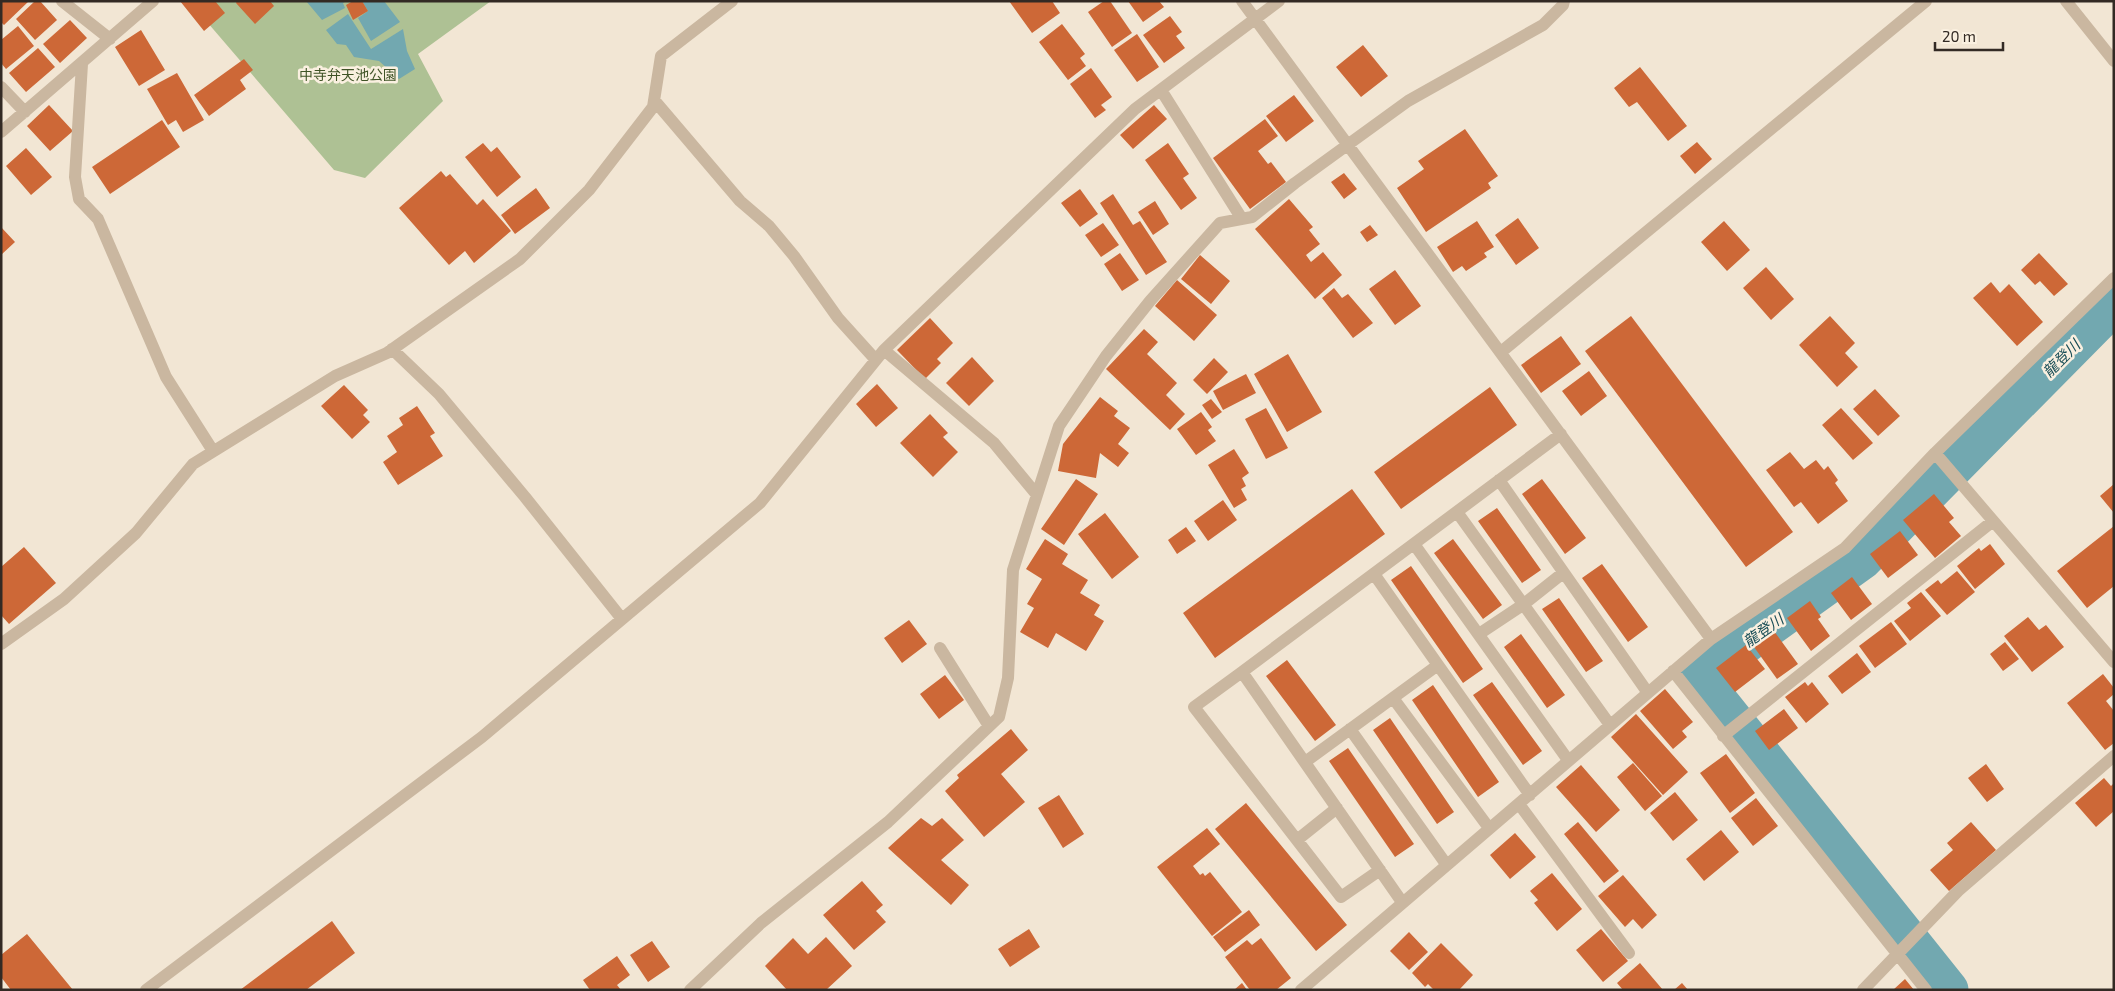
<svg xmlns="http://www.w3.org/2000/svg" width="2115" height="991" viewBox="0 0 2115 991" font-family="'Exo 2','Noto Sans JP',sans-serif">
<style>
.green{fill:#aec194}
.water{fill:#72a8b0}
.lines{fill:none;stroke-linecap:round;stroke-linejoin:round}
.river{stroke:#72a8b0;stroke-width:41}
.building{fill:#cd6837}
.minor{stroke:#cab7a0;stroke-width:12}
.labels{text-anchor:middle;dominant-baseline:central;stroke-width:5;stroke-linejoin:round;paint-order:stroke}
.park-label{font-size:14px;fill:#3f5326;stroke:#faf0e0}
.water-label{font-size:15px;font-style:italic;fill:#184d56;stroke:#faf0e0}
</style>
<rect width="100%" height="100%" fill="#f2e6d4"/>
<!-- green -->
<path class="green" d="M189,1H491L418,54L443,101L365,178L334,170Z"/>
<!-- water -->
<path class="water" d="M306,1H347L343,3L345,8L322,20Z
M362,1H384L400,22L371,41L358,18L368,11Z
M348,14L371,49L403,29L407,51L415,69L399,79L379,61L354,57L346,45L337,44L326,30Z"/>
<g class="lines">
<!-- river -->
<path class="river" d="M1948,990L1698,677L1862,559L2114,304"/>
</g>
<!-- building -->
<path class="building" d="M1,1H29L4,25L1,22Z
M35,1H40L57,20L35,40L16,19Z
M180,1H215L225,13L204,31Z
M237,1H270L274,6L255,24L236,3Z
M353,1H362L368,11L353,20L346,5Z
M1009,1H1052L1060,13L1032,33Z
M1104,1H1110L1132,33L1112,47L1088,12Z
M1128,1H1159L1164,7L1143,22Z
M1170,16L1182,32L1176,36L1185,48L1164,63L1143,35Z
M70,20L87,38L60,63L43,44Z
M1062,24L1085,54L1080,58L1086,66L1068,80L1039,42Z
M18,26L34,46L6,69L1,63V40Z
M141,30L165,70L139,86L115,47Z
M1137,34L1159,67L1137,82L1114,50Z
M1363,45L1388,76L1361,97L1336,67Z
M38,48L55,67L26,92L9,73Z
M244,59L253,70L240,80L246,89L209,116L194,95Z
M1640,67L1687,126L1668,141L1637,102L1629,107L1614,88Z
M1091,68L1112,97L1101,105L1106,110L1095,118L1070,84Z
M177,73L204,120L183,132L176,120L168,125L147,89Z
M1294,95L1314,121L1286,142L1266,116Z
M49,105L73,131L50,151L27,126Z
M1154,105L1167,119L1133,149L1120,135Z
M1265,119L1278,136L1258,151L1268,164L1271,162L1286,182L1250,209L1213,158Z
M162,120L180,147L110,194L92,167Z
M1465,129L1498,176L1488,183L1491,188L1426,232L1397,188L1424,169L1418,161Z
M1697,142L1712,159L1695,174L1680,156Z
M483,143L491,152L497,147L521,177L497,197L465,157Z
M1168,143L1189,174L1183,178L1197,198L1181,210L1145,160Z
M26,148L52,177L31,195L6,166Z
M441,171L446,177L450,174L477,205L483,199L511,231L474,263L465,251L449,265L399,208Z
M1344,173L1357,189L1344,199L1331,182Z
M536,188L550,208L515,234L501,215Z
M1080,189L1098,214L1080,227L1061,203Z
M1113,194L1133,225L1140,221L1167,262L1146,275L1100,203Z
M1289,199L1313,227L1309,230L1320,244L1306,255L1311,262L1323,252L1342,275L1315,299L1255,229Z
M1155,201L1169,224L1153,235L1138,212Z
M1518,218L1539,248L1516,265L1495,235Z
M1477,221L1494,247L1484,253L1487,257L1466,271L1462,266L1453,272L1437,247Z
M1724,221L1750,250L1727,271L1701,242Z
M1103,223L1119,245L1101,257L1085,235Z
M1370,225L1378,235L1367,242L1360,232Z
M1,227L15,242L1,255Z
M1120,253L1139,280L1122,291L1104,264Z
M2039,253L2068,284L2054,296L2040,281L2035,285L2021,270Z
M1200,255L1230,281L1211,304L1181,279Z
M1766,267L1794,299L1771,320L1743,288Z
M1395,270L1421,306L1395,325L1369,289Z
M1177,280L1217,315L1194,341L1155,306Z
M1991,282L2000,293L2009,284L2043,322L2017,346L1973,298Z
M1334,288L1342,298L1348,294L1373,323L1353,338L1322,298Z
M1631,316L1793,532L1746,567L1585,351Z
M1830,316L1855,343L1845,353L1858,367L1837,387L1799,345Z
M930,318L953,343L937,359L941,363L925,379L897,350Z
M1144,329L1158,342L1147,354L1177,383L1166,395L1185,414L1170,430L1106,369Z
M1561,336L1581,364L1541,393L1521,365Z
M1288,354L1322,412L1287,432L1254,374Z
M972,357L994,381L969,406L946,383Z
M1214,358L1228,372L1207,394L1193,380Z
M1589,371L1607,396L1581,416L1562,391Z
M1246,374L1256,393L1223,410L1213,391Z
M877,384L898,408L876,427L856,404Z
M344,385L368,410L363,415L370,422L352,439L321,406Z
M1490,387L1517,425L1401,509L1374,472Z
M1875,389L1900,416L1878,436L1853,409Z
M1100,397L1118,411L1114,416L1130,428L1118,444L1129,453L1118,467L1100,453L1096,478L1058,471L1063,444Z
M1211,399L1222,412L1212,419L1202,405Z
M417,406L435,433L430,436L443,456L398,485L383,462L397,452L387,436L403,425L399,418Z
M1266,408L1288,448L1266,459L1245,419Z
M1841,408L1873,443L1853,460L1822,425Z
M1201,412L1212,427L1208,430L1216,441L1196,455L1177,429Z
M930,414L948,433L943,437L958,452L933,477L900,443Z
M1234,449L1249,473L1242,478L1246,486L1241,489L1247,500L1234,508L1208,465Z
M1790,452L1804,469L1816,460L1824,470L1828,466L1838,480L1835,483L1848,501L1818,524L1801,502L1794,507L1766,470Z
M1076,479L1098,494L1064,545L1041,529Z
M1542,479L1586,538L1565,554L1522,494Z
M2114,484V513L2100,496Z
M1352,489L1385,534L1215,658L1183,613Z
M1934,494L1954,518L1949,522L1961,536L1935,558L1903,520Z
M1223,500L1237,520L1208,541L1194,521Z
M1497,508L1541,570L1522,583L1478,521Z
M1105,513L1139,557L1112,579L1078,534Z
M2114,526V586L2087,608L2057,571Z
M1186,527L1196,541L1177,554L1168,540Z
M1900,531L1918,555L1888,578L1870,554Z
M1045,539L1068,554L1062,564L1088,580L1080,593L1100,605L1094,615L1104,621L1086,651L1056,633L1048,648L1020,632L1034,608L1027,604L1042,579L1026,569Z
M1453,539L1502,605L1483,619L1434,553Z
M1990,544L2005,564L1975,589L1957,566L1979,548L1981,551Z
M24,547L56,583L9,624L1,615V567Z
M1602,564L1648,627L1628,642L1582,578Z
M1411,566L1483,669L1463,683L1391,580Z
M1957,571L1975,592L1947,615L1925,590L1938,580L1941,584Z
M1852,577L1872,604L1851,620L1831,593Z
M1921,592L1941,616L1910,641L1894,621L1911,608L1907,603Z
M1559,598L1603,661L1586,672L1542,609Z
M1810,601L1821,617L1818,619L1830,636L1811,651L1787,618Z
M2028,617L2039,630L2046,625L2064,647L2032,672L2004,636Z
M909,620L927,644L902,663L884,638Z
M1891,622L1907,644L1875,668L1859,646Z
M1774,631L1798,664L1777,679L1754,647Z
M1521,634L1565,695L1547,708L1504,647Z
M2005,642L2019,659L2003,671L1990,654Z
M1746,645L1765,669L1735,692L1716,668Z
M1857,653L1871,672L1842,694L1828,676Z
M1287,660L1336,725L1315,741L1266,676Z
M2103,674L2114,688V694L2106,701L2114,711V743L2105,750L2067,703Z
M945,675L964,700L939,719L920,694Z
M1492,682L1542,751L1523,765L1473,695Z
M1805,682L1808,686L1812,682L1829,704L1806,723L1785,697Z
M1433,685L1499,782L1478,797L1412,700Z
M1665,689L1693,722L1682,731L1687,737L1673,749L1640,711Z
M1784,709L1798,728L1769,750L1755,731Z
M1636,714L1688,772L1663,795L1611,737Z
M1390,718L1454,812L1437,824L1373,730Z
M1011,729L1028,750L1001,774L1025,802L984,837L945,791L959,778L957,775Z
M1348,748L1414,844L1395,857L1329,761Z
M1726,754L1755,793L1730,813L1700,773Z
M1633,763L1662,796L1645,811L1617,777Z
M1986,764L2004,789L1987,802L1968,778Z
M1581,765L1620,810L1596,832L1556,787Z
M2104,778L2111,786L2114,783V811L2096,827L2075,803Z
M1675,792L1698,820L1673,841L1650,813Z
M1059,795L1084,834L1063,848L1038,808Z
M1756,798L1778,826L1753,846L1731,818Z
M1246,803L1347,925L1316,951L1215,829Z
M921,818L932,826L942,818L964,840L941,860L969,885L951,905L888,848Z
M1578,822L1619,871L1604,883L1564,834Z
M1971,822L1996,850L1949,891L1930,870L1953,850L1947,843Z
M1207,828L1220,844L1193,866L1200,875L1203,873L1205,876L1210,872L1242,912L1212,936L1157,867Z
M1721,830L1739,852L1704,881L1686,859Z
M1515,833L1536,857L1510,879L1490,855Z
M1552,873L1582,909L1557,931L1534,903L1538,900L1530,891Z
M1623,875L1657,915L1642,929L1633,919L1625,927L1598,896Z
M862,881L883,905L876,911L886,922L854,950L823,915Z
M1249,910L1260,925L1225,952L1213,937Z
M332,921L355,953L306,990H240Z
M1029,929L1040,947L1010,967L998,949Z
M1601,929L1628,961L1603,982L1576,950Z
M1409,932L1428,952L1409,970L1390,951Z
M27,934L73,990H11L1,977V955Z
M826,937L852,966L826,990H787L765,966L793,938L808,954Z
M1261,938L1291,978L1276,990H1250L1225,957L1247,940L1252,945Z
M652,941L670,967L648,982L630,955Z
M1441,943L1473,975L1459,990H1434L1428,984L1425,987L1412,973Z
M617,956L630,975L617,985L621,990H590L583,980Z
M1640,963L1663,990H1623L1617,983Z
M1905,979L1914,990H1893Z
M1242,983L1247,990H1234Z
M1682,983L1688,990H1674Z"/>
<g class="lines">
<!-- minor -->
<path class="minor" d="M62,1L110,39
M1242,1L1711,639
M2066,1L2114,61
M82,64L75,177L79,199L98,219L166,377L213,451
M1,87L25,112
M1161,90L1242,219
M654,100L740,201L769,226L794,256L838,318L875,359
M1,132L153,1
M392,349L439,394L525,497L622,619
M884,350L994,443L1037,495
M1501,352L1926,1
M1935,453L2114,662
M1499,480L1648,693
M1457,512L1610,725
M1414,544L1568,760
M1479,634L1524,604L1563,573
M1,644L64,599L136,533L193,464L335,376L387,353L520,259L589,190L653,107L661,56L732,1
M940,648L989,726
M1438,665L1530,795
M1673,671L1926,990
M1242,672L1194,707L1341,897L1380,870
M1393,698L1489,828
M1350,729L1446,864
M1723,736L1993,521
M1305,762L1438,665L1374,574
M1519,804L1629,953
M1297,840L1337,808
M1402,902L1242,672L1561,434
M146,990L482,737L760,503L884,350L1135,109L1279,1
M690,990L761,923L888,822L999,717L1008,678L1013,570L1059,426L1106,356L1150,301L1220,223L1252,217L1295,183L1408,101L1543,25L1563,5L1564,1
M1301,990L1711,639L1845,548L1935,453L2114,278
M1863,990L1958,891L2114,756"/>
</g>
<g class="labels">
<!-- park labels -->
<g class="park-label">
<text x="348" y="74">中寺弁天池公園</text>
</g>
<!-- water labels -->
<g class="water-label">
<text transform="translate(2061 358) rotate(-45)">龍登川</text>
<text transform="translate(1763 630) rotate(-35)">龍登川</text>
</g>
</g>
<!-- border -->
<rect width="2115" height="991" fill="none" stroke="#332a24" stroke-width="5"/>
<!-- scale -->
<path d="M1935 42v8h68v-8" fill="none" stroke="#332a24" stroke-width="2.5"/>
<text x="1942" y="42" font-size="15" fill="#332a24" stroke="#faf0e0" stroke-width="4" paint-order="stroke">20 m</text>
</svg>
